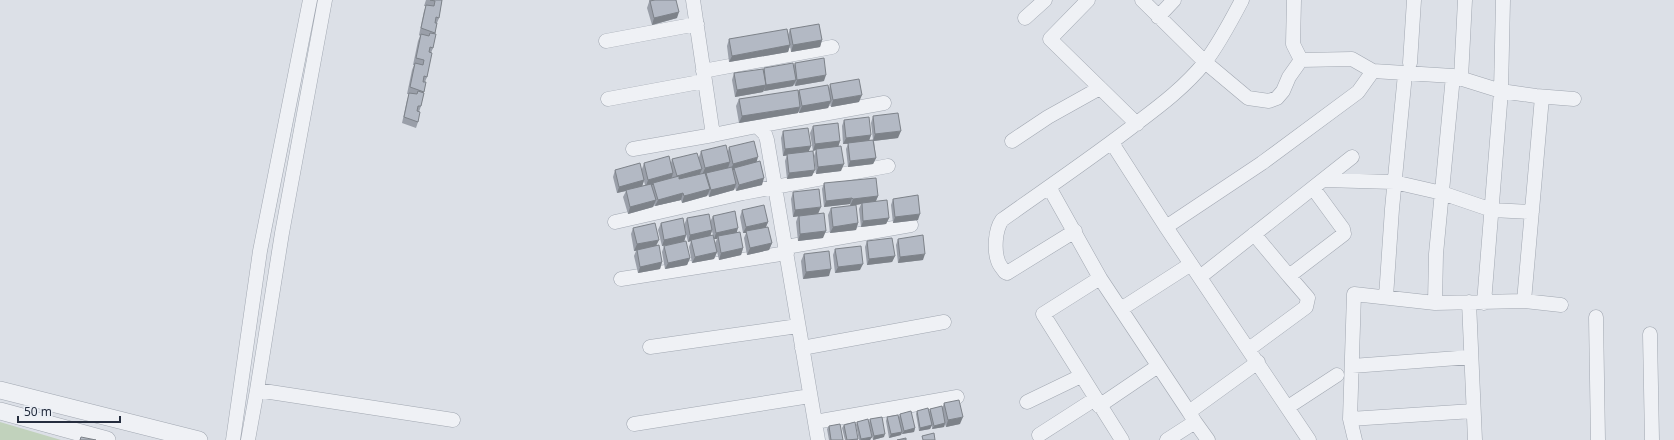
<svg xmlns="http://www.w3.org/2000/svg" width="1674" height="440" viewBox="0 0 1674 440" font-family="'Noto Sans',sans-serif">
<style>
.green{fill:#c1d2bc}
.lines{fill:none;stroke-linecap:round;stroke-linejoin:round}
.minor-casing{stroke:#a1a7b1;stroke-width:15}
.tertiary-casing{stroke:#a1a7b1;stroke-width:18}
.minor{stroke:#eff1f5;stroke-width:14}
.tertiary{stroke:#eff1f5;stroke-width:17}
.wall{fill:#9a9fa9;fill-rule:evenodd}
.shaded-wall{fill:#7d8289}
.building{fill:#b3b9c4;stroke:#7d8289}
</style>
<rect width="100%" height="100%" fill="#dce0e7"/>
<!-- green -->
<path class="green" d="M0,422L61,440H0Z"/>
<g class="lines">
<defs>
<path id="minor" d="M693,0L713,135L757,126L765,134L767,140L818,440
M1088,0L1050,39L1137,124
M1142,0L1205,62L1248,98L1269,101L1277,98L1283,91L1289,77L1301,60
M1294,0L1293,44L1301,60L1352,59L1373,71L1453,76L1501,91L1536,96L1574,99
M1158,17L1174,0
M1025,18L1045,0
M606,41L697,24
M1410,63L1414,0
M703,71L832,47
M1461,78L1465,0
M608,99L705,81
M757,126L884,103
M1012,141L1048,117L1100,88
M1112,143L1166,227L1309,440
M633,149L713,135
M1324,180L1394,182L1442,193L1492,210L1532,212
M1049,187L1100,278L1043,314L1122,440
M615,222L743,193L888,166
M1166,227L1262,163L1358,92L1373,71
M1075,231L1007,273L1005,272C1003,269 999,265 998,261C994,250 995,230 1002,220C1047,188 1093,157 1137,123C1161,105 1186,86 1205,62C1219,44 1231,21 1242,0
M1254,234L1289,276L1344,234L1343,229L1313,188
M786,247L911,225
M1200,277L1352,157
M1100,278L1189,412L1258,362
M621,279L787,253
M1386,297L1392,209L1405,74
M1524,301L1542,97
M1469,302L1475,440
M1435,303L1436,254L1453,76
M1484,303L1501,91L1503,0
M1121,309L1191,264
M1596,317L1598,440
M1650,334L1652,440
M650,347L798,326
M802,348L944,322
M1249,349L1306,307L1308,298L1289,276
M1352,366L1471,357
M257,390L453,420
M1027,402L1081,376
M1099,406L1158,366
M1288,407L1337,375
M1350,419L1473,411
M815,422L957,397
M1195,422L1208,440
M634,424L810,396
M1039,435L1095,399
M233,440L260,251L310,0
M248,440L257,390L282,233L325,0
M1167,440L1195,422L1189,412
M1355,440L1350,419L1354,294L1435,303L1524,301L1561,305"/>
<path id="tertiary" d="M0,390L199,440
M0,411L107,440"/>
</defs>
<!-- minor casing -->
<use href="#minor" class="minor-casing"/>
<!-- tertiary casing -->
<use href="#tertiary" class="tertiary-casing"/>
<!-- minor -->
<use href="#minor" class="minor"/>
<!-- tertiary -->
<use href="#tertiary" class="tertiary"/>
</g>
<!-- wall -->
<path class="wall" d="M426,0H442L439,18L437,23L435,34L433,48L431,53L427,77L425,82H426L421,106L419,112L418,122L416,128L402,123L407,100L409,94H407L412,70L414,65H413L418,41L420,36L419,35L424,11L426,6H424Z
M649,0H676L677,18L652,25L647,8L649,2Z
M790,29L822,40L820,47L791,52L790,46L788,52L729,62L727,46L729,39L788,35Z
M795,63L824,81L795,86L794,83L793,86L764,91V90L763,92L735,97L732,80L734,73L763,70L764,68L793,67Z
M830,84L859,102L831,107L830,103L828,108L799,113V111L798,113L739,123L736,106L739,99L798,92L799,90L829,89Z
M873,116L898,138L874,141L876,158L873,164L848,167L846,149L848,144H843L842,126L844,120L871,135L869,140H873L871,123Z
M813,126L840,141L838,146L841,171L816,174L814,156L816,150L813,151L810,133Z
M783,131L811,146L808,152L812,176L787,179L785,161L787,155L783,156L781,138Z
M729,147L757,162L762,185L736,191L735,187L734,190L709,197L708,194L707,196L682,203L681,200L655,206L654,204L653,207L628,214L623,197L626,191L617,193L613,177L615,170L642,169L644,163H671L672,159L699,157L701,151H728ZM644,181L645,185L642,186Z
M824,183L878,196L876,201L889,218L886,224L861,227L859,209L861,204L850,206V204L824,207L822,189Z
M793,192L818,213L823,238L798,241L796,222L798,216L793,217L791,199Z
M893,199L918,220L893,223L891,205Z
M831,208L858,223L856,230L830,233L828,215Z
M742,210L768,222L766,227L772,243L769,250L747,255L744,238L746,233H743L740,217Z
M713,216L737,232L743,248L741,255L719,260L715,243L717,239H714L717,252L714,259L692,263L689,247L691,241L688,242L684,225L687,218L710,222ZM712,231L713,235L710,236Z
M661,223L686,235L684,242L662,246L658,230Z
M633,228L656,246L662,262L660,269L638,273L634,256L636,251H634L631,234Z
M898,239L923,260L898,263L896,245Z
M867,241L895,256L892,262L867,265L865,247Z
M664,246L690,258L687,265L665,269L662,252Z
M835,249L860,270L835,273L833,255Z
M804,254L829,276L803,279L801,261Z
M944,403L960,424L946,427L945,424L944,427L932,429V425L930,429L919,431L916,414L917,411L929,412L930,409H942Z
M900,414L915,428L914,432L902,434V432L901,435L889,438L886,421L887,417H899Z
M870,419L884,437L873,440L869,423Z
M857,422L872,437L870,440H859L856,425Z
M844,425L858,439V440H845L842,428Z
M829,426L843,440H829L827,429Z"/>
<!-- shaded-wall -->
<path class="shaded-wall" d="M679,12L677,18L652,25L654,18Z
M822,40L820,47L791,52L793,45Z
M790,45L788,52L729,62L732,56Z
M826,75L824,81L795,86L797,80Z
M796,80L793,86L764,91L766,85Z
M766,85L763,92L735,97L737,90Z
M862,95L859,102L831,107L833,100Z
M831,101L828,108L799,113L802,106Z
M800,107L798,113L739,123L742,116Z
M901,131L898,138L873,141L875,134Z
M871,135L869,141L843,144L846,138Z
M840,141L838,148L816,149V150L813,151L815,144Z
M811,146L808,153L783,156L785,149Z
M758,157L756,164L734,168V170H731L733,164Z
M876,158L873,164L848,167L850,161Z
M730,162L728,168L702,175L705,168Z
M844,164L841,171L816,174L818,167Z
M702,169L699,176L674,183L677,176Z
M815,170L812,176L787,179L789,173Z
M673,173L671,180L653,183V185L646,186L648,180Z
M764,178L762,185L736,191L739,185Z
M644,180L642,187L617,193L619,187Z
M736,184L734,190L709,197L711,190Z
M710,189L707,196L682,203L684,196Z
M683,193L681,200L655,206L658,200Z
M878,196L875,203H862L861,204L850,206L853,199Z
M852,198L850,204L824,207L826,201Z
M656,200L653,207L628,214L630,207Z
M821,207L818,214L793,217L795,210Z
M920,214L918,220L893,223L895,217Z
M889,218L886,224L861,227L863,221Z
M768,222L765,229L746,231V233H743L746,227Z
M858,223L856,230L830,233L833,227Z
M738,228L736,235L718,236L717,239H714L716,233Z
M712,230L710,237L691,240V241L688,242L690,235Z
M826,231L823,238L798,241L800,234Z
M686,235L684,242L662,246L664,240Z
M659,240L656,246L634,251L637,244Z
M772,243L769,250L747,255L750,248Z
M743,248L741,255L719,260L721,253Z
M717,252L714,259L692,263L695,257Z
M925,254L923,260L898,263L900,257Z
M895,256L892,262L867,265L869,259Z
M690,258L687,265L665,269L668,263Z
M662,262L660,269L638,273L640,267Z
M863,264L860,270L835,273L838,267Z
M831,269L829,276L803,279L806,272Z
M963,417L960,424L946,427L948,420Z
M945,423L944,427L932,429L934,426Z
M932,425L930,429L919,431L920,428Z
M915,428L914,432L902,434L904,431Z
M902,432L901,435L889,438L891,434Z
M885,434L884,437L873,440L874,436Z
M872,437L870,440H860L861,439Z"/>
<!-- building -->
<path class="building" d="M430,0H442L439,18L436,17L435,23H437L435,33L421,28L426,5L434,6L435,1Z
M655,0H676L679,12L654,18L650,1Z
M819,24L822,40L793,45L790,29Z
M787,29L790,45L732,56L729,39Z
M430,33L436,34L433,48L430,47L429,52L432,53L427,77L424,76L423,82H426L424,92L410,87L415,63L423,65L424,60L416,58L421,34L429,36Z
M824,58L826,75L797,80L795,63Z
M793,63L796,80L766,85L764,68Z
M763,69L766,85L737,90L734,73Z
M859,79L862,95L833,100L830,84Z
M828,85L831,101L802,106L799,90Z
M798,90L800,107L742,116L739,99Z
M418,91L424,93L421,106H418L417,111L420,112L418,122L404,117L409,93L417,94Z
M898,113L901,131L875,134L873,116Z
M869,117L871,135L846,138L844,120Z
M838,123L840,141L815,144L813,126Z
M808,128L811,146L785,149L783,131Z
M873,140L876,158L850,161L848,143Z
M754,141L758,157L733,164L729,147Z
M726,145L730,162L705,168L701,151Z
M841,146L844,164L818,167L816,149Z
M813,151L815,170L789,173L787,154Z
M697,153L702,169L677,176L672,159Z
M669,156L673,173L648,180L644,163Z
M760,161L764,178L739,185L734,168Z
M640,163L644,180L619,187L615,170Z
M732,167L736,184L711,190L706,173Z
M705,173L710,189L684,196L683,193L658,200L653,183L679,176V179Z
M876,178L878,196L853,199L852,198L826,201L824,183Z
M651,184L656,200L630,207L626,190Z
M819,189L821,207L795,210L793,192Z
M918,195L920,214L895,217L893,199Z
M887,200L889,218L863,221L862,203Z
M764,205L768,222L746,227L742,210Z
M856,205L858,223L833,227L831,208Z
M735,211L738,228L716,233L713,216Z
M824,213L826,231L800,234L799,216Z
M709,214L712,230L690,235L687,218Z
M683,218L686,235L664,240L661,223Z
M655,223L659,240L637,244L633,228Z
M768,227L772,243L750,248L746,231Z
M740,232L743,248L721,253L718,236Z
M713,235L717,252L695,257L691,240Z
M923,235L925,254L900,257L898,239Z
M892,238L895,256L869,259L867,241Z
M686,241L690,258L668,263L664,246Z
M659,245L662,262L640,267L637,250Z
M861,246L863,264L838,267L835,249Z
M829,251L831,269L806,272L804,254Z
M959,400L963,417L948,420L944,403Z
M942,406L945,423L934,426L930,409Z
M928,408L932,425L920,428L917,411Z
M911,411L915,428L904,431L900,414Z
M898,415L902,432L891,434L887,417Z
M882,417L885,434L874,436L870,419Z
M868,419L872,437L861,439L857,422Z
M855,422L858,439L847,440L844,425Z
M840,424L843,440H831L829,426Z
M934,433L935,440H923L922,436Z
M81,437L96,440H80Z
M906,438V440H897Z"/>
<!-- scale -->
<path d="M18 416v6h102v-6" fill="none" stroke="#252d3e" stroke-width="2"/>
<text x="24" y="416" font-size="12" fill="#252d3e" stroke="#ebeff5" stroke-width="3" paint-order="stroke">50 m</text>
</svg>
